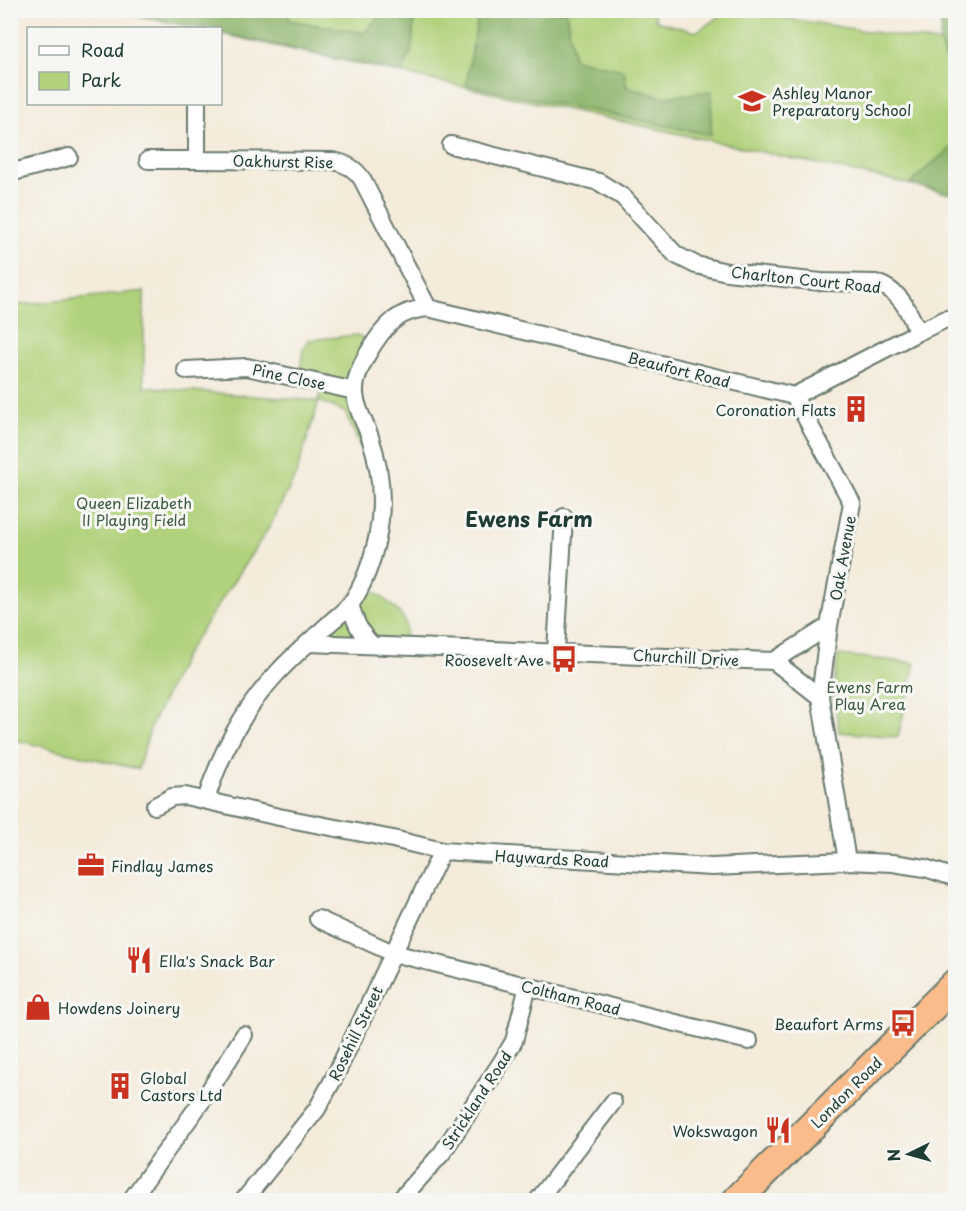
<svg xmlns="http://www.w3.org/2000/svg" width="966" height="1211" viewBox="0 0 966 1211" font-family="'Playpen Sans',sans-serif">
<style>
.green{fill:#b1d27b;stroke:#688858;stroke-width:1.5}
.forest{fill:#8cb46b;stroke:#567850;stroke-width:1.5}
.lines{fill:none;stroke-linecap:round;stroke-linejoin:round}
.minor-casing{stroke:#6a7a6e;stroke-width:20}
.trunk-casing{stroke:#6a7a6e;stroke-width:32}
.minor{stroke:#fff;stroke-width:16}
.trunk{stroke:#f9bc8a;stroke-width:28}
.labels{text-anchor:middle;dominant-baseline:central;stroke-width:6;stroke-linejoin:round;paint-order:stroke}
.poi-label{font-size:15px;fill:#1f3d34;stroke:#f6f6f2;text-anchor:start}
.street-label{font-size:15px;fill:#1f3d34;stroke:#f6f6f2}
.park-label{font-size:15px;fill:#3c5b42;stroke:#f6f6f2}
.district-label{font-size:21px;font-weight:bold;fill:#1f3d34;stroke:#f6f6f2}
</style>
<rect width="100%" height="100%" fill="#f6f6f2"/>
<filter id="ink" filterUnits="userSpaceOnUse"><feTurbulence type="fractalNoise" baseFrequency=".0167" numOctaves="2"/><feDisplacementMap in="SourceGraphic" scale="12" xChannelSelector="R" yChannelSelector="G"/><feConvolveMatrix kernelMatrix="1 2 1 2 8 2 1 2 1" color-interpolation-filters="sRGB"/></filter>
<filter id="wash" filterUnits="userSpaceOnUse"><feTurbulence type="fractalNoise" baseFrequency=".008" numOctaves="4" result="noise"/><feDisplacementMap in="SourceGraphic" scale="24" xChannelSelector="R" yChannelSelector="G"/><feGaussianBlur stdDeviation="1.35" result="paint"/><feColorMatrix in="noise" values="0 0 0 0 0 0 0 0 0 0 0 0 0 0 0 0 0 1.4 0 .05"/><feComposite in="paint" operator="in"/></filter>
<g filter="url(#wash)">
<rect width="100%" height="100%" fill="#f4ebda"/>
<!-- green -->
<path class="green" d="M128,10H653L656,21L696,32L728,11L733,10L955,45V144L909,184L221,34L220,28H198L128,13Z
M144,291V387L318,401L323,383L299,378L303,349L309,340L357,335L375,344L357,376L372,443L360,446L345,412L319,401L296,475L270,526L185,655L151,726L138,769L11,739V306Z
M361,585C374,591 400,608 405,622C407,628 405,639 405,646L309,643Z
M838,655L915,663L898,737L839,732L833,691Z"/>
<!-- forest -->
<path class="forest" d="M117,11H289V20L364,33L384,11H393L414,19L412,50L402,73L221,33L220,28H198L117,12Z
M479,11H566L574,59L624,70L627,87L662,97L712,91L711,135L466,85Z
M942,11H955V64L944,58L940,42Z
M955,144V195L909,184Z"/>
</g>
<g filter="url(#ink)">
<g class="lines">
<defs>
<path id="minor" d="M197,104V160L333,161C345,163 355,168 362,179L428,308
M451,145L599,182L623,197L676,255L696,265L727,272L821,282L876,283C901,291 908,310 918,332
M148,160H197
M10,173L69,157
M186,370L247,367L355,391
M794,396L852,503L829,626L820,697L847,861
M350,604C355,621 359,632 372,645
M309,643L774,661L820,697
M556,651L564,517
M774,661L829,626
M206,800C221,751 244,708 279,671C296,653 314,638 332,621C339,615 347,609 352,602C364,584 372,561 377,539C384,505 381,469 370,437C365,422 356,409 355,394C353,372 378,333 394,320C404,312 416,309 428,308L794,396L918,332L946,319L956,321
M155,806L172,797L185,796L279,817L393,839L442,851L712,867L847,861L893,863L925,868L956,878
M318,919L393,953L749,1041
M131,1200L209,1091L244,1035
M244,1200L317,1109L335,1076L442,851
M400,1200L442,1153L501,1063L514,1041L528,986
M538,1200L613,1102"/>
<path id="trunk" d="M737,1200L956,983"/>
</defs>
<!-- minor casing -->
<use href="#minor" class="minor-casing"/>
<!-- trunk casing -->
<use href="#trunk" class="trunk-casing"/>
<!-- minor -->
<use href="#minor" class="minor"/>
<!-- trunk -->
<use href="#trunk" class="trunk"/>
</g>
</g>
<!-- icons -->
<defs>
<symbol id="school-bare" viewBox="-9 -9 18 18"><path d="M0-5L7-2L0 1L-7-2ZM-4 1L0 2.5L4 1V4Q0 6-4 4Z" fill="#c8321e" stroke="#f6f6f2" stroke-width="2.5" paint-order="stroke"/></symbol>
<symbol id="building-bare" viewBox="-9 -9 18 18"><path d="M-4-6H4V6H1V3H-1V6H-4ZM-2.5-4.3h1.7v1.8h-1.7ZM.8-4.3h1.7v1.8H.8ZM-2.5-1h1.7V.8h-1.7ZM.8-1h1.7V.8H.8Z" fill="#c8321e" stroke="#f6f6f2" stroke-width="2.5" paint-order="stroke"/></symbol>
<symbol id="bus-bare" viewBox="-9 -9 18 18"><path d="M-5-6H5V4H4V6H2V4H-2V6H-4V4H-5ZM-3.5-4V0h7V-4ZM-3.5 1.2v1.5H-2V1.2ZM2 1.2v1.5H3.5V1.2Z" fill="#c8321e" stroke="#f6f6f2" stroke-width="2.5" paint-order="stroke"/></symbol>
<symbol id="office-bare" viewBox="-9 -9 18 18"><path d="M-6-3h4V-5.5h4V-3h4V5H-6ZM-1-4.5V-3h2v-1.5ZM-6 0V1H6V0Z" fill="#c8321e" stroke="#f6f6f2" stroke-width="2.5" paint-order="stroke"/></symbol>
<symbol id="restaurant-bare" viewBox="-9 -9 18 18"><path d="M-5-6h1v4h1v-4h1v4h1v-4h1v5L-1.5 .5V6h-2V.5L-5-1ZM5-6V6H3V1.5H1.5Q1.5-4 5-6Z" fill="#c8321e" stroke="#f6f6f2" stroke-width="2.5" paint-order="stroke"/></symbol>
<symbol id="shop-bare" viewBox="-9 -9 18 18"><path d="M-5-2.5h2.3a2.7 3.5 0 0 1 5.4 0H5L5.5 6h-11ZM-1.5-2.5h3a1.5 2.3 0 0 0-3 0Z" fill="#c8321e" stroke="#f6f6f2" stroke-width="2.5" paint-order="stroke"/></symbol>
</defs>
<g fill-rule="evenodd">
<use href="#school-bare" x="733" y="82" width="38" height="38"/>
<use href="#building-bare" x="837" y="390" width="38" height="38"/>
<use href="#bus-bare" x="545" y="640" width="38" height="38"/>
<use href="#office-bare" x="72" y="846" width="38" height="38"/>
<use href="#restaurant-bare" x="120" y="941" width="38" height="38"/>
<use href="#shop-bare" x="19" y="988" width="38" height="38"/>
<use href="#bus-bare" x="884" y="1004" width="38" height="38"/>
<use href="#building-bare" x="101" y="1067" width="38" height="38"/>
<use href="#restaurant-bare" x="759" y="1111" width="38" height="38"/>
</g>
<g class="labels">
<!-- poi labels -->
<g class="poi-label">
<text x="772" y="92">Ashley Manor<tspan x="772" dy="17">Preparatory School</tspan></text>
<text x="836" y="409" text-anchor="end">Coronation Flats</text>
<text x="544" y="659" text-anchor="end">Roosevelt Ave</text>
<text x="111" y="865">Findlay James</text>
<text x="159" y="960">Ella's Snack Bar</text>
<text x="58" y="1007">Howdens Joinery</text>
<text x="883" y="1023" text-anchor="end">Beaufort Arms</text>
<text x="140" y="1077">Global<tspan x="140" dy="17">Castors Ltd</tspan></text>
<text x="758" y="1130" text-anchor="end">Wokswagon</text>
</g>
<!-- street labels -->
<g class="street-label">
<text transform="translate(283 161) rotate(1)">Oakhurst Rise</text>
<text transform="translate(806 279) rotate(6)">Charlton Court Road</text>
<text transform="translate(679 369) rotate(14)">Beaufort Road</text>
<text transform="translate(289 376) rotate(12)">Pine Close</text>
<text transform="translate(842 558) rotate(-80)">Oak Avenue</text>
<text transform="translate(686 657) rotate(3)">Churchill Drive</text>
<text transform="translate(552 858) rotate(3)">Haywards Road</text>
<text transform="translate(571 997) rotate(14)">Coltham Road</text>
<text transform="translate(355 1033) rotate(-64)">Rosehill Street</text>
<text transform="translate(846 1092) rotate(-45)">London Road</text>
<text transform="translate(476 1100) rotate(-57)">Strickland Road</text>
</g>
<!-- park labels -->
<g class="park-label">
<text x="134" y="502">Queen Elizabeth<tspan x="134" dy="17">II Playing Field</tspan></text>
<text x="870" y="686">Ewens Farm<tspan x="870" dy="17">Play Area</tspan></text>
</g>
<!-- district labels -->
<g class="district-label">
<text x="529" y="518">Ewens Farm</text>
</g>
</g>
<!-- margin -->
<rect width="966" height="1211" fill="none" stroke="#f6f6f2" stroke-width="36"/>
<!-- legend -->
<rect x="27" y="27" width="195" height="78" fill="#f6f6f2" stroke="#a0aca6" stroke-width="1.5"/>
<rect x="39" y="46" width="30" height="9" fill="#ffffff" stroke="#a0aca6" stroke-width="1.5"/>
<text x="81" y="57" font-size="18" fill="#1f3d34">Road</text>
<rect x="39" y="72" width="30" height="18" fill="#b1d27b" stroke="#a0aca6" stroke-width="1.5"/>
<text x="81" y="87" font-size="18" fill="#1f3d34">Park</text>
<!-- north arrow -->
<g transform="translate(909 1154) rotate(265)" stroke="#f6f6f2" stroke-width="4.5" paint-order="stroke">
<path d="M0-4.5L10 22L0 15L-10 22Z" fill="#1f3d34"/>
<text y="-9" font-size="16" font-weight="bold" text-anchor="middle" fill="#1f3d34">N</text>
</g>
</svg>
